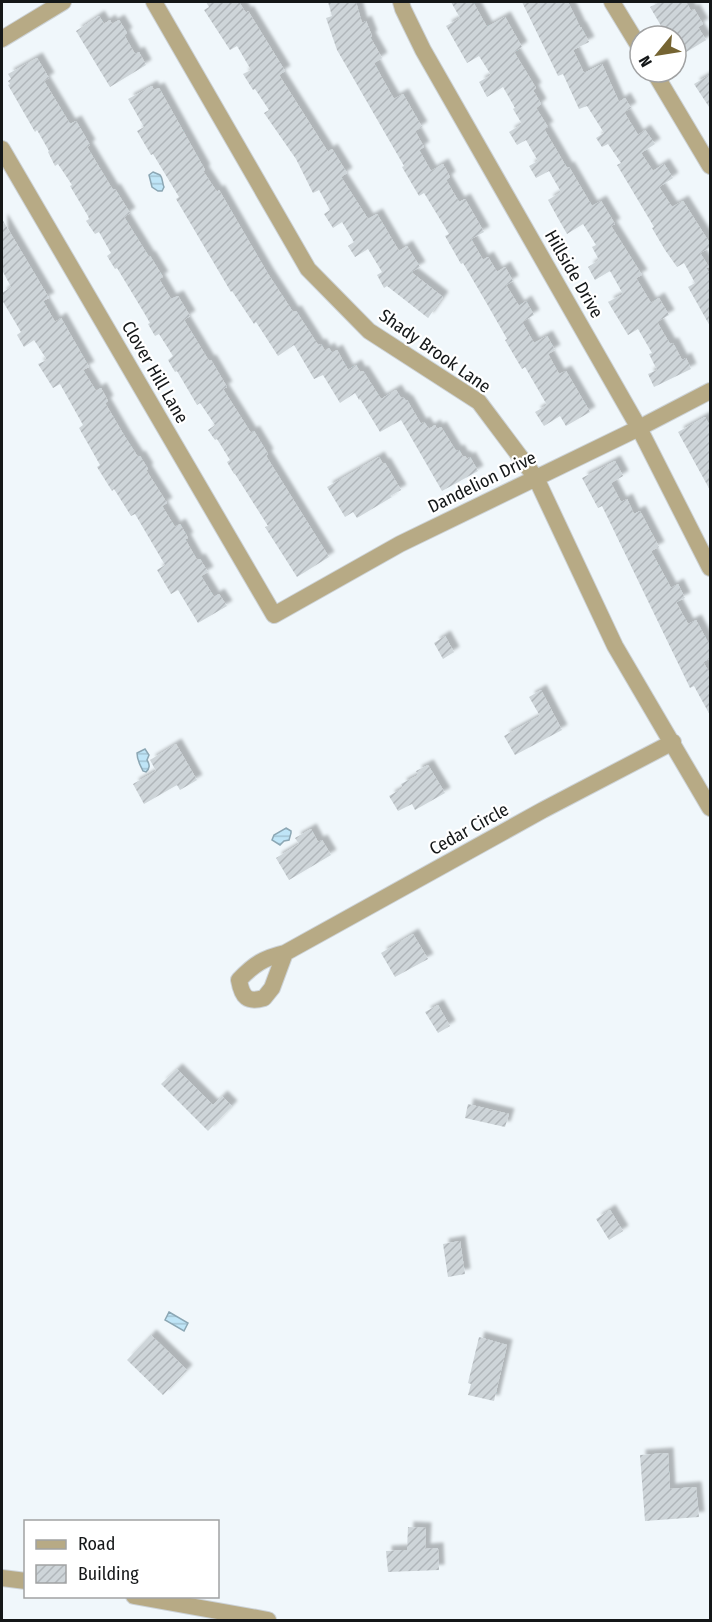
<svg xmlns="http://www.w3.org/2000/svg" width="712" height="1622" viewBox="0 0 712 1622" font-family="'Fira Sans Condensed',sans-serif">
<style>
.water{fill:url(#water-rules);stroke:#8ca7b4;stroke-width:1.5}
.building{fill:url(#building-hatch);filter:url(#shadow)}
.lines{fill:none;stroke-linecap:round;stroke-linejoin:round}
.minor-casing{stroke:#cdd3d7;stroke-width:18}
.minor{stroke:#b7aa85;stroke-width:16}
.labels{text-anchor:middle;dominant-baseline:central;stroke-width:4.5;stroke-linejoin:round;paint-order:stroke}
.street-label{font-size:18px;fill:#141718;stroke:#fff}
</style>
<defs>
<pattern id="water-rules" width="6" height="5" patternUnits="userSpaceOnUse" patternTransform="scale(1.5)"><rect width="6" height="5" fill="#bfe5f7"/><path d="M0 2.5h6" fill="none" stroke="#a3c4d3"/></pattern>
<pattern id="building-hatch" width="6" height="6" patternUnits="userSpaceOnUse" patternTransform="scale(1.5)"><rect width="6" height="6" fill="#ced5d9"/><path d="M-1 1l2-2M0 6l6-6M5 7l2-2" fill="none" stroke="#b0b6ba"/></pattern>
<filter id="shadow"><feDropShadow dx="5.5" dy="-5.5" stdDeviation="1.5" flood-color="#0004"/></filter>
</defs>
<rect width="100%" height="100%" fill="#f0f7fb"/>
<!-- water -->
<path class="water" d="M153,172L160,175C163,178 162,183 164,187L162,191H158L152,187L149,175Z
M145,749L149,755L147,760C150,765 150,768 146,772L143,771C140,764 137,761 137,753Z
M286,828L291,831V833L289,840L284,841L280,845L272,840L274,835Z
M169,1312L188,1323L184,1331L165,1320Z"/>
<!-- building -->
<path class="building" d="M206,2H239L246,13L248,11L285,71L279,75L328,152L332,149L347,173L341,177L368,219L377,214L399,251L407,246L420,267L411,272L443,297L428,318L387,286L384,288L377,275L382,272L368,249L355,257L348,246L354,242L342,222L333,228L324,214L330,210L319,190L313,193L296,159L264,113L269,110L255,89L253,90L243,74L251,70L237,46L230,50L204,10L209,7Z
M328,2H356L362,23L366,21L372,36L370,37L382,58L374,63L382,78L394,99L403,94L422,127L415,131L424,147L419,150L431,171L443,164L450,177L446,180L459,202L465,199L484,232L471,239L483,260L488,257L497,272L505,267L513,281L506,285L519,306L526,301L534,315L522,322L534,343L547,336L555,350L548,354L559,374L566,371L590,412L566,426L560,416L544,426L535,412L547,405L525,367L522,369L505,340L507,339L487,304L463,263L461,264L445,236L449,234L424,193L419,196L402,167L404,166L337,50L326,18L332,16Z
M451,2H473L487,27L505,17L522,47L514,52L536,88L533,90L541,104L536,108L548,127L544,129L567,168L569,167L592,206L601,201L615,224L611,226L642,275L636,278L651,303L659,298L669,315L657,322L670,344L673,343L682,360L686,358L691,369L654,387L648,374L657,370L649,354L652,353L638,329L628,335L608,302L623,294L610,271L595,280L588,267L599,260L592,247L596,245L583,224L567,234L559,220L548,200L561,192L549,171L536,178L529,166L538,161L526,140L517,145L509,132L522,124L513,109L515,108L503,87L487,97L479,82L491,75L479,56L467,63L446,26L460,18Z
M522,2H568L580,27H581L589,42L573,50L584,73L602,64L619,102L625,98L631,108L624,112L638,135L645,130L655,144L641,153L653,171L664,164L673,178L659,187L672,207L683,201L711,245V247L700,253L709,267L706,268L711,276V328L688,287L695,283L684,263L677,267L665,250L652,228L654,227L617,165L621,163L608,144L602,147L596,138L604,133L587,106L579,109L563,74L558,76Z
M660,2H686L691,11L694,9L703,24L698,27L706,40L683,54L676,42V36H667L650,7Z
M99,16L104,24L110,20L112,24L119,20L127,33L124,35L135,54L139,52L146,65L110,87L76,31Z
M37,58L49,78L44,81L70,124L76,121L90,145L87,147L113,190L115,189L130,213L124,217L149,257L150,256L163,277L159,279L171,299L178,296L190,316L184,320L209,361L211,360L227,387L223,389L251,433L254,431L268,454L266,456L329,557L297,577L265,527L268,526L235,474H234L227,462L230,460L217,439L215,440L208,430L215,425L200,403L197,405L177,371L175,372L168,360L173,356L159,334L155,336L148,324L150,323L143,311L117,268L115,269L107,256L111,253L99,232L95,234L86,221L89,219L88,216L70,186L72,185L58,164L55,166L48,152L49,151L37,130L35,132L8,85L10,84L8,81L11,79L8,74Z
M711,74V110L694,84Z
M152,86L154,90L159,88L205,170L203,171L217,192L219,190L268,274L293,312L296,311L318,345L321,344L325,351L329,348L332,353L337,350L348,370L356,365L360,372L363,371L381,399L396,390L401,398L403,397L406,401L407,400L421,424L424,422L429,429L435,425L437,429L441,427L456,451L459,450L463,457L465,456L467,459L470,457L478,471L442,491L401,420L380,432L360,399L359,400L355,393L340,403L323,375L314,379L294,345L278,356L256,322L254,324L232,291L231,292L176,199L179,197L153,154L151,155L137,131L144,127L128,99Z
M2,219L49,298L43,301L55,322L61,318L89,367L83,370L96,391L101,388L108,401L105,403L125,437L138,457L140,456L148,469L146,470L167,503L162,506L175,527L180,524L188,538L185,539L197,560L200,559L208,572L201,576L214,597L219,594L227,606L198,623L178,590L171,594L157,570L165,565L135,514L131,516L114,489L112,491L97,467L100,465L79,428L83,425L60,384L53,388L38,364L47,360L34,340L24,347L17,335L21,332L2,300V293L11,287L2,270Z
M705,417L711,428V492L678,432Z
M379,457L383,464L385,463L401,490L390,496L392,497L357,518L353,512L345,517L327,487Z
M615,461L623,476L611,483L621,502L627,499L634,514L640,511L659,547L651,551L671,588L678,584L685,598L676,602L688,624L696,620L711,648V658L703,662L711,675V717L694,686L690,688L602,506L598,508L582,478Z
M445,636L454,652L443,659L434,643Z
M541,690L562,730L515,755L504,736L540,716L529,697Z
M176,744L197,780L180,790L177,785L144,804L133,784L156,771L150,760Z
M428,765L445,793L415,810L412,804L398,811L389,796L403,788L401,784L418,775L416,771Z
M311,829L318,842L322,840L331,855L289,880L276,858L299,844L295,838Z
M413,934L428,959L395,977L381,953Z
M438,1005L450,1026L438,1033L425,1012Z
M177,1069L213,1105L222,1096L232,1106L208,1131L161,1084Z
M468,1104L509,1114L505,1127L465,1118Z
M610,1210L623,1231L609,1240L596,1219Z
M460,1241L465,1274L448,1277L443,1244Z
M151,1335L187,1370L163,1395L127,1360Z
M479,1337L507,1345L494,1401L468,1395L471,1384L468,1383Z
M668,1453L670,1489L696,1487L699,1517L645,1521L640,1455Z
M408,1527L426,1528L425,1549L438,1548L439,1570L388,1572L386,1551L407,1550Z"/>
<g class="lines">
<defs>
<path id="minor" d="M154,2L308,269L369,331L479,402L536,478L615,646L710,808
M401,2L403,9L423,50L639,428L710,568
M612,2L640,48
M2,39L63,2
M654,72L710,166
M2,149L274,615L400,544L639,428L710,391
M285,953L272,988L264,998C247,1003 242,997 239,980C254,964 264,958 285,953L543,810L673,742
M2,1578L26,1581
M134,1596L268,1620"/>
</defs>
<!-- minor casing -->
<use href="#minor" class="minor-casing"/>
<!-- minor -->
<use href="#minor" class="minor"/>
</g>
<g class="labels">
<!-- street labels -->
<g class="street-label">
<text transform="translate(574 274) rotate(60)">Hillside Drive</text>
<text transform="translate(435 351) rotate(35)">Shady Brook Lane</text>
<text transform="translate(155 372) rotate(60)">Clover Hill Lane</text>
<text transform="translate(482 482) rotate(-26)">Dandelion Drive</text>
<text transform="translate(469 829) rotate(-29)">Cedar Circle</text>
</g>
</g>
<!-- border -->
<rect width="712" height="1622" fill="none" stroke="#141718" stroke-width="6"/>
<!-- legend -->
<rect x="24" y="1520" width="195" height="78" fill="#ffffff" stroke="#a1a2a3" stroke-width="1.5"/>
<rect x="36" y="1540" width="30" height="9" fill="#b7aa85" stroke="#a1a2a3" stroke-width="1.5"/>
<text x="78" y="1550" font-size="18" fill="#141718">Road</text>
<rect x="36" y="1565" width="30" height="18" fill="url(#building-hatch)" stroke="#a1a2a3" stroke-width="1.5"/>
<text x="78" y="1580" font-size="18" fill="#141718">Building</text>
<!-- north arrow -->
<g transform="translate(658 54) rotate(240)"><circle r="28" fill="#ffffff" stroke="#a1a2a3" stroke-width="1.5"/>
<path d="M0-4.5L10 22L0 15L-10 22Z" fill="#756432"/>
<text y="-9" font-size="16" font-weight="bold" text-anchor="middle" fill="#141718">N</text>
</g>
</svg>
